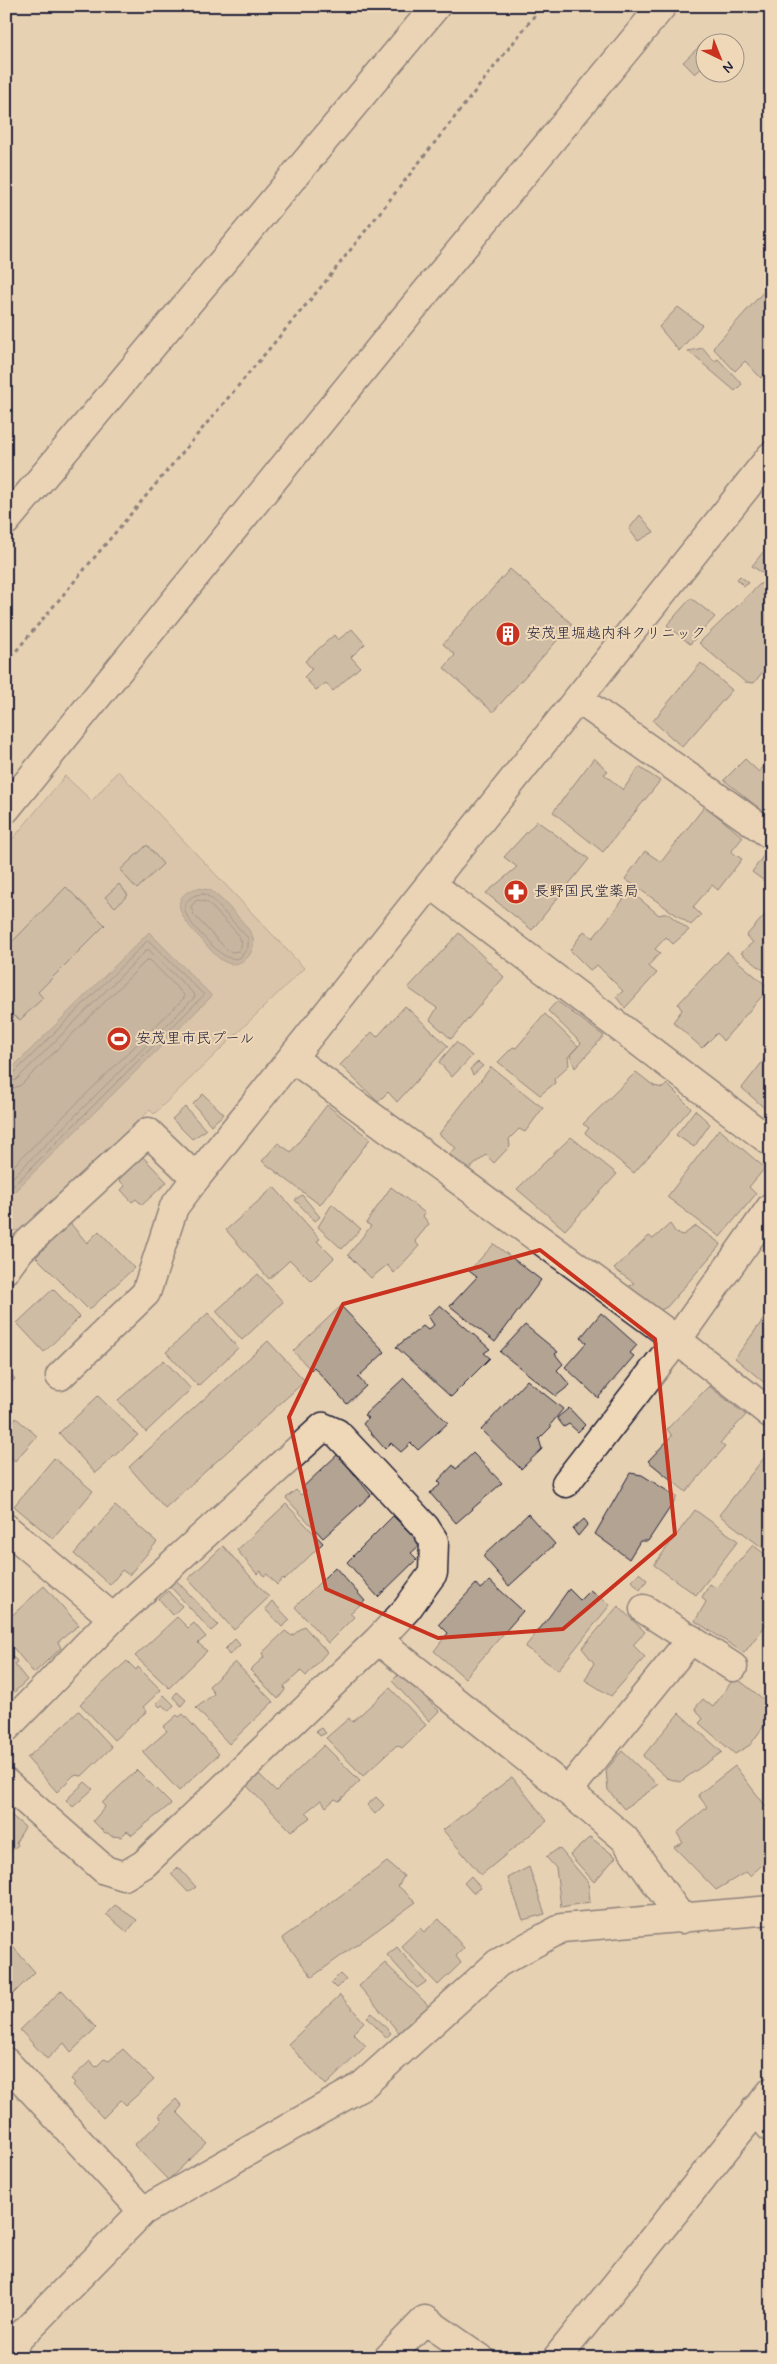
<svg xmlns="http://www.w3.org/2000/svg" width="777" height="2364" viewBox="0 0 777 2364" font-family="Mynerve,'Klee One',sans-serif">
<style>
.green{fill:#c9b7a1;stroke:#766c6e}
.water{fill:#a19288;stroke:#6e6569}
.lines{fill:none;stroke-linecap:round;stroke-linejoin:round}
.shore{stroke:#554f5a;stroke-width:1}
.building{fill:#b2a393;stroke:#22223b}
.minor-casing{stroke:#22223b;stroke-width:31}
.path{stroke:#22223b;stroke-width:3;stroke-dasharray:4 4;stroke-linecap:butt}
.minor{stroke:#efd8b8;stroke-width:28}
.marked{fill:none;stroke:#c8321e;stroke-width:4;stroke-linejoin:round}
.labels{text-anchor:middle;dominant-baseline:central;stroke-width:4;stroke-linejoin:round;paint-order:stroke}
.poi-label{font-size:15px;fill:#22223b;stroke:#efd8b8;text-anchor:start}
</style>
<rect width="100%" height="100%" fill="#e7d1b3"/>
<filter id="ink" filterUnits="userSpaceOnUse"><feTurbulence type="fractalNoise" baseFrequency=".02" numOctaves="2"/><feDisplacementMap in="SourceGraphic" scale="10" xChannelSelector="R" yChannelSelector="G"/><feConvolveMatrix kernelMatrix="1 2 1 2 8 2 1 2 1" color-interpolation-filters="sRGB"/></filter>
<g filter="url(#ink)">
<!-- green -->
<path class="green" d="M118,771L304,968L154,1114L150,1110L22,1230L9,1231L6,1229V847L65,776L92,801Z"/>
<!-- water -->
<path class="water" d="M198,888C202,889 206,889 210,890C220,896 247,925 252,935C255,943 253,951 248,957C244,962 238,964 231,964C219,962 210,949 202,940C187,925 162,897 198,888Z
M149,932L212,996L6,1200V1074Z"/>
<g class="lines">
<!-- shore -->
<path class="shore" d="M204,894L211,898L248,938V947L240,958C235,959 230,959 225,956C216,951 191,925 187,916C180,903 192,893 204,894Z
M197,900L207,902L238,934L242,943L239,951L232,952L227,950L194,915L191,907Z
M6,1077L12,1075L148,940L204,995L6,1193
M6,1083L16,1080L148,949L195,995L194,998L6,1184
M6,1091L21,1085L147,960H150L184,995V998L6,1173"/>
</g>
<!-- building -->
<path class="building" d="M702,44L704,46V66L695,74L683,62Z
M766,289L771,292V379L765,374L761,378L745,361L735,371L713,348Z
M678,307L702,325L679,351L659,327Z
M703,348L714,361L718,359L742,384L735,391L688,351Z
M640,515L654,532L638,541L629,529Z
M771,542V579L752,566Z
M510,569L572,624L493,712L444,668L455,655L443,644Z
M740,576L749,583L744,586L737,579Z
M761,583L771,591V661L754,683L745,682L699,643Z
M691,598L715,617L690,644L667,625Z
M352,629L365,644L351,657L360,667L333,691L326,683L316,690L304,677L312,669L305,661L334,635L338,640Z
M701,663L732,690L682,747L653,721Z
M771,757V818L724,780L745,759L759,772Z
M594,758L608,771L604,774L623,790L639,767L660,781L603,852L553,812Z
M705,806L743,837L731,852L742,859L718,890L712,885L693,907L701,915L691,925L625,879L645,851L661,862Z
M537,821L589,859L532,930L486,893L517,867L504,857Z
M147,845L163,864L137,889L120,870Z
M768,849L771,851V886L752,872Z
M119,884L128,895L115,907L105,897Z
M66,887L105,925L38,992L43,998L20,1020L15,1016L6,1025V948Z
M630,891L659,915L667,913L689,930L673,944L666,937L655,949L660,953L648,966L657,973L625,1008L616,997L623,991L597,965L590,970L570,950L584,931L593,938Z
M771,908V976L741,953L753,942L746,936Z
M459,933L504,977L451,1039L430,1020L437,1008L408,988Z
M727,952L769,988L723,1041L717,1033L702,1048L673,1022L682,1010L678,1004Z
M557,1001L604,1036L575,1068L570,1055L581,1043L548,1011Z
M405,1006L448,1046L397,1102L388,1092L378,1102L340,1065L372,1032L377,1037Z
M545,1014L578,1046L568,1057L569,1065L554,1079L555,1083L540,1095L498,1062L513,1047L516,1048Z
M456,1042L472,1056L452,1077L439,1062Z
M771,1051V1114L742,1088Z
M478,1062L483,1066L473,1075L470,1069Z
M491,1067L543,1108L525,1132L519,1129L509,1139L510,1146L494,1163L486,1155L468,1170L449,1154L456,1148L439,1134Z
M636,1072L654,1086L663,1088L667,1084L691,1108L634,1173L585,1133L589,1128L583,1124Z
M203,1094L224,1114L211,1125L193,1104Z
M327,1105L370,1139L320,1205L262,1161L278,1143L291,1152Z
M185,1107L206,1130L192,1139L172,1119Z
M695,1110L710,1124L694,1147L676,1135Z
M719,1129L765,1168L749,1187L756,1194L720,1237L667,1197Z
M571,1137L617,1174L565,1230L517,1189Z
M142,1156L167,1182L142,1205L136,1199L132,1202L121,1190L125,1186L118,1179Z
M274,1187L320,1239L317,1241L334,1258L311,1281L290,1260L269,1279L226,1230Z
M391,1187L425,1213L423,1216L429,1224L415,1241L419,1246L394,1273L387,1265L371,1278L348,1255L371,1226L366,1223Z
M302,1195L320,1217L315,1221L295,1200Z
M332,1204L361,1229L342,1249L318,1227Z
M70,1223L87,1243L99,1231L134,1268L89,1310L36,1257Z
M670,1224L676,1233L683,1235L696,1226L721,1244L667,1307L658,1311L627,1288L634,1283L614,1269L649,1236L653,1239Z
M494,1244L541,1280L495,1342L450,1306L477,1277L469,1271Z
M258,1274L283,1302L242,1340L216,1311Z
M53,1289L80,1317L44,1352L17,1323Z
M440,1305L490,1349L484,1353L490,1358L451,1397L396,1347L423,1326L428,1330L434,1325L428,1316Z
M341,1306L385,1352L358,1377L366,1386L347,1404L314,1367L311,1370L293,1351Z
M771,1309V1382L767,1385L735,1358Z
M208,1313L238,1348L198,1386L166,1352Z
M601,1313L637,1345L630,1353L634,1356L598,1398L565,1367L586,1343L581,1337Z
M525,1325L558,1352L555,1354L563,1364L557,1370L570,1385L556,1396L500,1352Z
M268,1341L305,1381L165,1508L129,1467Z
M164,1360L191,1389L146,1432L118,1400Z
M6,1369L15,1379L6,1387Z
M404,1378L448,1423L418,1450L411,1443L401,1452L391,1443L385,1449L363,1424L368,1418L364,1415Z
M527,1380L563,1409L551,1424V1427L539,1439L542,1449L521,1469L481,1430Z
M709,1386L746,1415L720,1443L725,1447L686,1492L648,1461L672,1436L667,1429Z
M98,1396L138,1435L95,1473L59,1433Z
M569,1408L585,1425L578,1432L569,1424L564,1427L557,1418Z
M16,1418L37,1436L15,1461L6,1453V1429Z
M771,1449V1554L719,1515Z
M473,1453L502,1483L456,1523L430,1493L441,1484L438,1481L453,1465L456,1469Z
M338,1454L371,1495L323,1538L286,1498L296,1490L301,1495L306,1491L303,1487Z
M54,1458L93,1491L53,1539L14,1506Z
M630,1473L642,1475L677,1497L648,1541H640L629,1559L595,1534Z
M286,1504L323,1543L285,1580L283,1578L277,1585L267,1574L264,1576L261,1571L257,1574L237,1550Z
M115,1506L157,1542L129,1575L122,1570L110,1585L74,1554Z
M695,1510L738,1541L696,1595L654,1565Z
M528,1514L555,1544L509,1586L483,1556Z
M393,1516L421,1544L411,1553L417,1559L378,1597L347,1562Z
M584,1519L588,1524L578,1536L573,1529Z
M753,1545L771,1559V1618L744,1653L695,1621L706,1602L702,1597L710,1584L716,1588Z
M223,1546L269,1597L234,1630L188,1579Z
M335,1567L365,1601L350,1613L354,1617L328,1643L295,1607Z
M639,1573L647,1580L640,1590L632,1581Z
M176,1580L218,1625L211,1631L169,1585Z
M490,1581L523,1611L465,1678L434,1651L448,1633L439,1624L476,1584L480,1589Z
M44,1586L79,1625L58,1642L61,1648L34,1673L6,1639V1621Z
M569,1589L580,1600L590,1590L610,1605L558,1670L525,1647L546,1621Z
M168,1591L182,1606L173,1615L159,1599Z
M272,1601L290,1620L282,1627L265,1609Z
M618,1606L645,1632L633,1645L645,1657L611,1696L585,1680L594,1663L582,1648Z
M177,1617L188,1628L194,1623L206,1637L198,1643L207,1651L169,1688L135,1656Z
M304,1626L327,1652L306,1676L301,1671L284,1686L285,1690L278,1699L250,1670L264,1657L262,1653L285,1631L292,1636Z
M235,1639L240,1645L229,1655L225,1649Z
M6,1650L17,1661L15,1665L27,1680L6,1700Z
M127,1661L136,1670L138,1667L161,1690L143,1707L147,1711L114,1740L80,1704Z
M235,1662L273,1702L229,1744L196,1708L214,1694L209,1686Z
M400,1673L439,1711L429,1721L392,1681Z
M735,1677L771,1705V1716L750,1745L735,1754L699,1723L703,1719L695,1708L703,1699L713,1707Z
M390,1688L426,1725L402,1748L397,1745L363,1776L326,1738L349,1718L352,1722Z
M177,1692L186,1700L181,1706L173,1697Z
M164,1695L174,1705L169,1711L162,1705L160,1707L156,1703Z
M79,1711L112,1747L82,1776L74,1775L57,1792L27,1758Z
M679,1713L722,1752L680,1782L667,1778L643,1756Z
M183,1714L219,1754L179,1791L143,1752L167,1731L163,1727L177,1715L179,1717Z
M321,1728L326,1733L320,1736L316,1731Z
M324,1745L360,1781L339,1801L335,1799L326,1807L321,1800L306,1812L311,1817L291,1831L246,1785L259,1774L276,1791Z
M622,1751L658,1785L624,1809L608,1790L606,1770Z
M735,1766L771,1813V1857L750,1876L746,1872L716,1890L674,1847L683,1843L677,1833L707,1807L698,1795Z
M137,1770L171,1804L132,1835L127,1831L121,1837L111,1836L108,1833H105L93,1821L105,1807L102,1803Z
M512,1777L547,1821L481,1875L443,1830Z
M85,1782L93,1789L73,1807L66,1800Z
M376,1797L384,1805L375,1814L367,1805Z
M6,1811L25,1827L16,1842L18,1845L6,1856Z
M590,1837L616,1857L594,1882L570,1855Z
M559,1848L588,1882L590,1902L561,1907L556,1868L546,1857Z
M387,1862L404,1876L398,1886L416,1902L312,1977L282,1938Z
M178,1867L196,1887L188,1892L171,1874Z
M529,1867L545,1914L523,1920L508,1878Z
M471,1876L481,1888L473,1893L464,1883Z
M115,1905L137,1920L127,1932L106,1914Z
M439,1919L464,1948L456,1956L461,1963L438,1985L401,1946L420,1928L424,1932Z
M6,1939L35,1972L6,2001Z
M397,1947L426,1982L417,1988L387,1955Z
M385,1963L430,2007L401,2035L359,1986Z
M340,1974L346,1980L336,1988L331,1983Z
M62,1990L96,2028L71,2052L64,2043L47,2059L20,2030Z
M340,1995L364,2022L353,2033L366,2046L326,2085L288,2044Z
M372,2013L391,2033L386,2038L367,2017Z
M123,2049L154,2080L126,2105L121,2100L103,2118L73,2085L75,2083L71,2079L90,2061L96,2067L104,2059L109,2061Z
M176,2099L182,2106L177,2112L207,2143L168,2180L134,2145L162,2121L159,2115Z"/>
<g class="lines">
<defs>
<path id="minor" d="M6,521L436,6
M578,699L771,835
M6,809L398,326L662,6
M431,884L771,1142
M292,1058L677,1340L771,1414
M6,1269L20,1250L148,1132L196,1178
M60,1376L146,1293L174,1207L196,1178L771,456
M566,1483L677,1340L771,1207
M6,1528L113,1618
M644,1609L733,1667
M378,1640L568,1791L624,1838L682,1919
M6,1728L113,1618L323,1427L337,1433L425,1527L434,1541L433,1573L407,1609L378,1640L144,1864L124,1876L105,1870L6,1783
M568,1791L691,1639
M6,2062L143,2211
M756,2109L771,2128
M6,2351L143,2211L362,2086L498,1963L562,1928L771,1910
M388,2358L425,2320L480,2358
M557,2358L771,2092"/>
</defs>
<!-- minor casing -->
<use href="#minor" class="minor-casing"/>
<!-- path -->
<path class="path" d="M6,663L326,281L542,6"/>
<!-- minor -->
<use href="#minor" class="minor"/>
</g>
</g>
<!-- marked area -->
<path d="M0 0H777V2364H0ZM540,1250L655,1339L675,1534L563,1629L438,1638L326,1589L289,1417L343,1304Z" fill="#e7d1b3" fill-opacity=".55" fill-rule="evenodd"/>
<path class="marked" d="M540,1250L655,1339L675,1534L563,1629L438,1638L326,1589L289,1417L343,1304Z"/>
<!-- icons -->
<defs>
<symbol id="building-disc" viewBox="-11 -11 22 22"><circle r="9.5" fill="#c8321e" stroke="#efd8b8"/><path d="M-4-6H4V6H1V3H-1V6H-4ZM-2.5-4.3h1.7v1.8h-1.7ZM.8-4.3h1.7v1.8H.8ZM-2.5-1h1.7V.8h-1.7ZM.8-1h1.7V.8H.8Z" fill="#fff"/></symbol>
<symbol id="pharmacy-disc" viewBox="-11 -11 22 22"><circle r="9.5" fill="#c8321e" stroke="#efd8b8"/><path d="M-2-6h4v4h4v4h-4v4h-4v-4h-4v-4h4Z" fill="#fff"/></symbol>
<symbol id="stadium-disc" viewBox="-11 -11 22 22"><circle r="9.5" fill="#c8321e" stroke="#efd8b8"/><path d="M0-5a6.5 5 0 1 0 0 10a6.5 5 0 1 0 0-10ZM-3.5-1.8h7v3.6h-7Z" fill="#fff"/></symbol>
</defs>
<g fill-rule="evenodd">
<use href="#building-disc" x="494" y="620" width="28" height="28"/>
<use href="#pharmacy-disc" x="502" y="878" width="28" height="28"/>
<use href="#stadium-disc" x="105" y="1025" width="28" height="28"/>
</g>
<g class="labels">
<!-- poi labels -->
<g class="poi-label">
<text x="526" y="634">安茂里堀越内科クリニック</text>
<text x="534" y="892">長野国民堂薬局</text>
<text x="136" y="1039">安茂里市民プール</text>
</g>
</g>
<!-- margin -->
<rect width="777" height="2364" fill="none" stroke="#efd8b8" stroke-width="25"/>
<rect x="12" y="12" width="752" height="2339" fill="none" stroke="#22223b" stroke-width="2" filter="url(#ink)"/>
<!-- north arrow -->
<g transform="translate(720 58) rotate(137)"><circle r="24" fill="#efd8b8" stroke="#9d8f86"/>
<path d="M0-4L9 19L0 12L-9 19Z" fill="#c8321e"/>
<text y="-8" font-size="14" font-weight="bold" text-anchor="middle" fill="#22223b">N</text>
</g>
</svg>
